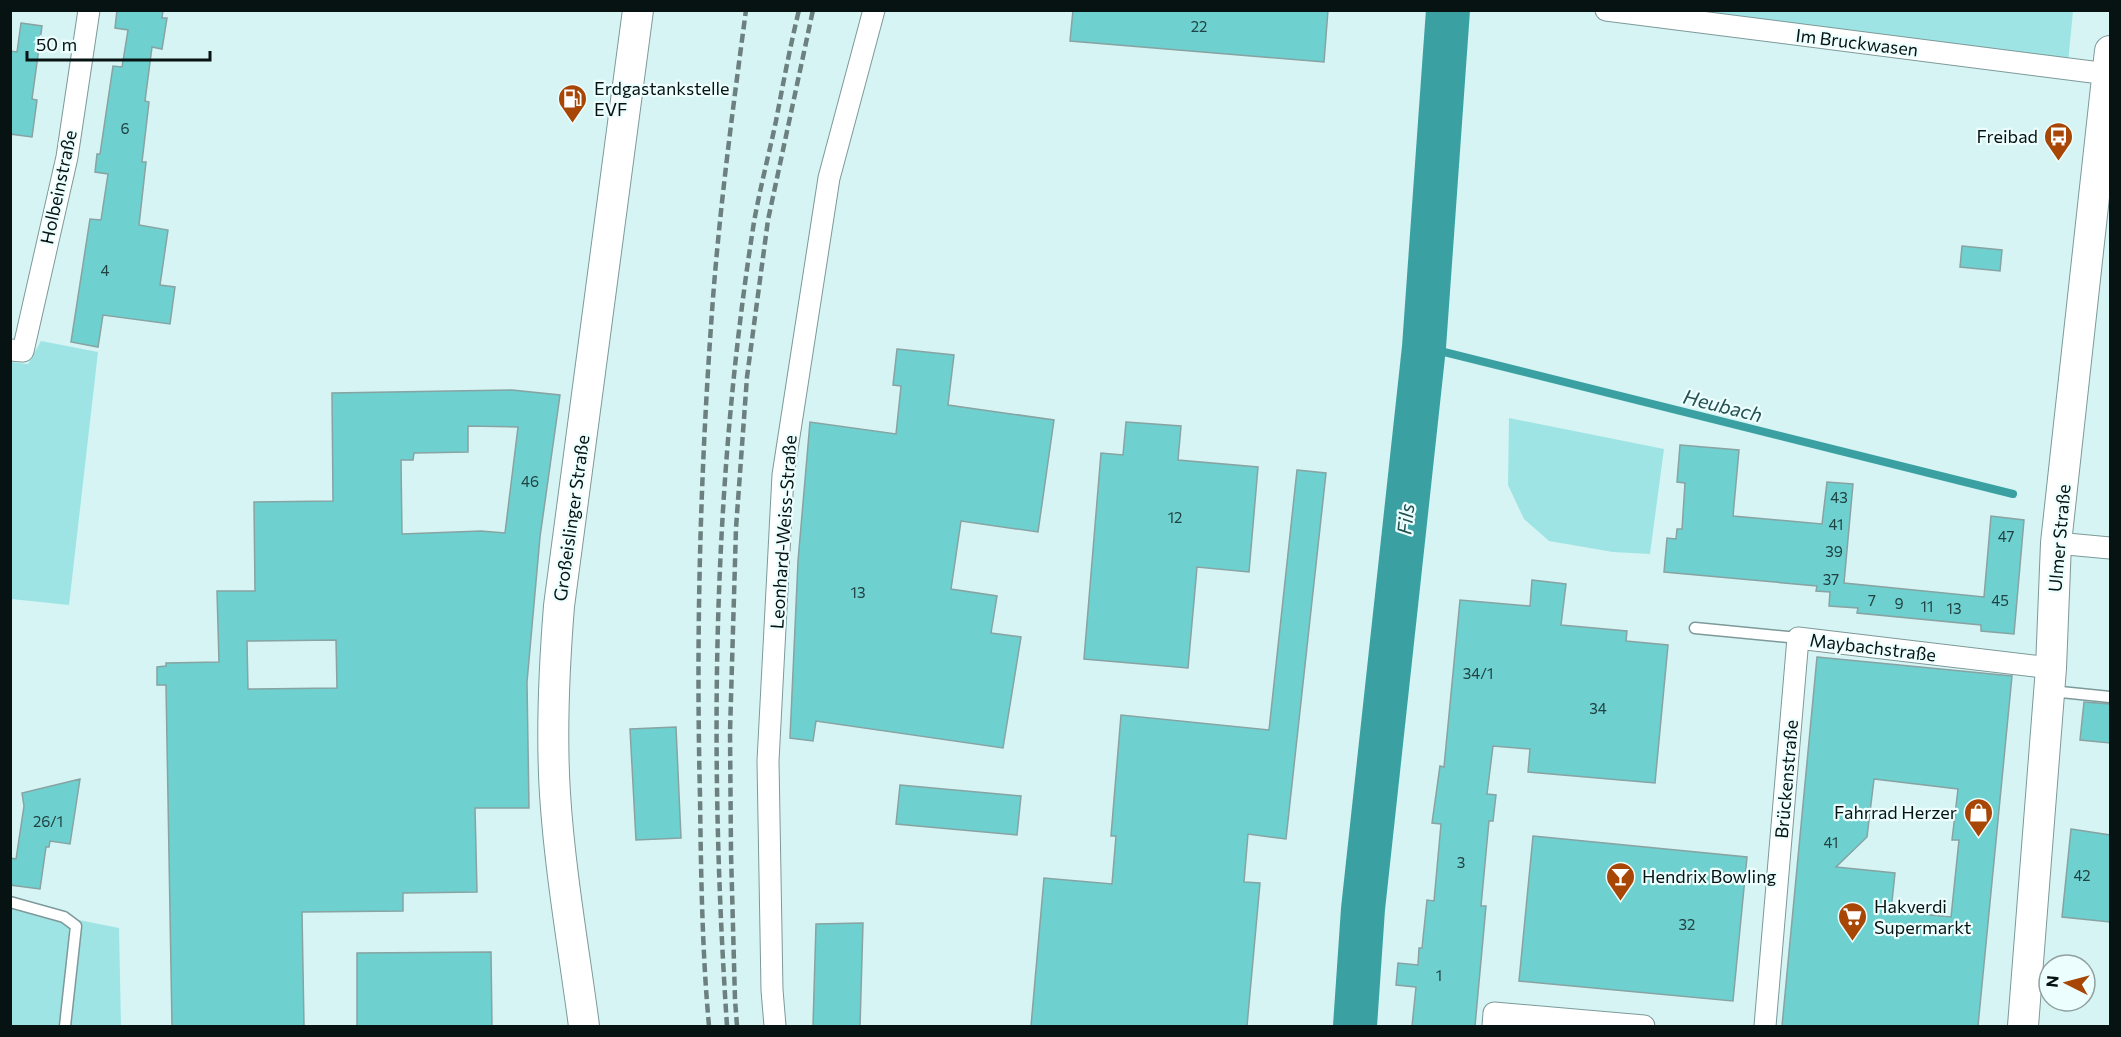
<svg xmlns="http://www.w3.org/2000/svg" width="2121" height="1037" viewBox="0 0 2121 1037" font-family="Commissioner,sans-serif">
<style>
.green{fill:#9fe4e4}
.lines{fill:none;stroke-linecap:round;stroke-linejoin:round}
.stream{stroke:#3ba0a1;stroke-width:8}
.river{stroke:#3ba0a1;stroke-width:44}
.building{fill:#6fd0d0;stroke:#87a3a3;stroke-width:1.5;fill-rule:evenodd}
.service-casing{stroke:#7d9999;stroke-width:13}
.minor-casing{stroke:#7d9999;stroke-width:23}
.secondary-casing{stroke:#7d9999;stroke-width:32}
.service{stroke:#fff;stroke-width:10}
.minor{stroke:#fff;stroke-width:21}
.secondary{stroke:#fff;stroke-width:30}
.rail{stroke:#6c8080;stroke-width:4.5;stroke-dasharray:9 4.5;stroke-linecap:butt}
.labels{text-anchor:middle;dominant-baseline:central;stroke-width:4.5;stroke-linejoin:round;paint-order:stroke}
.number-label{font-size:15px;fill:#214242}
.street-label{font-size:18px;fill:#071212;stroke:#ecfefe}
.poi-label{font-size:18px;fill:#071212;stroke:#ecfefe;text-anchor:start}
.water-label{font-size:20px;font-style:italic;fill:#235050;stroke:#ecfefe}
</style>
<rect width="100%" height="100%" fill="#d6f4f3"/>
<!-- green -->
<path class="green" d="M1646,11H2073L2068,63Z
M41,341L98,352L69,605L11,599V362L28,364Z
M1509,418L1664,449L1650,554L1613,552L1549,541L1524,519L1508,485Z
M10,903L64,917L119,928L121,1026H11Z"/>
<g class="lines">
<!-- stream -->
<path class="stream" d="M1424,347L2013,494"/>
<!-- river -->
<path class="river" d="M1355,1026L1363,909L1424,347L1448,10"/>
</g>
<!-- building -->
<path class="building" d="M117,10H163L162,18H167L162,49L152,47L145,101L149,102L142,162H146L139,225L168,230L160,285L175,287L170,324L103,315L98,347L71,342L90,219L101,220L108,174L95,172L97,154H100L113,66L122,67L128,30L115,28Z
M1073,10H1328L1324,62L1070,41Z
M21,23L42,26L32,99L37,100L32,137L10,134V51L17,52Z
M1962,246L2002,250L2000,271L1960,267Z
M897,349L954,355L948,405L1054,420L1038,532L961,521L951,589L997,596L991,633L1021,637L1003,748L816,721L813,741L790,738L798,561L810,422L896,434L901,386L893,385Z
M512,390L560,395L540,537L527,682L529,808H475L477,892L403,893V911L302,912L304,1026H172L166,685H157V667L166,666V663L219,662L217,591H255L254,502L333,501L332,393ZM468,426L518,427L505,533L481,531L402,534L401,460H413L414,453L468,452ZM336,640L337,688L248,689L247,641Z
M1126,422L1181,426L1178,460L1258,467L1249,572L1197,567L1188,668L1084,659L1101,453L1123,455Z
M1680,445L1739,450L1733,516L1822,524L1827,482L1853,484L1844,583L1984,597L1991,516L2024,520L2014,634L1981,631V625L1857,613L1858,608L1829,606L1830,592L1816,591L1817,586L1664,572L1667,538L1676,539L1677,529H1682L1685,483L1677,482Z
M1297,470L1326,473L1286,839L1248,834L1244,882L1260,883L1247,1026H1031L1044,878L1112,884L1116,836H1111L1121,715L1269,730Z
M1532,580L1566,584L1561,625L1627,631L1626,641L1668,645L1655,783L1528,772L1530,749L1493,746L1487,794L1496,795L1493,821H1489L1481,906H1486L1475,1026H1412L1416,987L1396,985L1398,963L1418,965L1419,948H1422L1427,900L1434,901L1441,824L1432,823L1440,766L1444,767L1460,600L1530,606Z
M1817,657L2012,676L1978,1026H1782ZM1874,779L1958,789L1952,840H1959L1951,917L1891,911L1895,873L1836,867L1867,837Z
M2084,702L2110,704V743L2080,740Z
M676,727L681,838L636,840L630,729Z
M80,779L70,844L50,841L49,847H46L40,889L10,885V858L16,859L24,806L22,793Z
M900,785L1021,796L1017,835L896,824Z
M2071,829L2110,835V922L2062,917Z
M1533,836L1747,857L1733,1001L1519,981Z
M863,923L860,1026H813L816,924Z
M491,952L492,1026H357V953Z"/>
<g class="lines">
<defs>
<path id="service" d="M1695,628L1798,638
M2051,691L2110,697
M10,902L64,917L76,926L65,1026"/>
<path id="minor" d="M1606,10L2108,74
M10,350L23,351L67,157L89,10
M2056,543L2110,548
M775,1026L772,990L768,761L783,475L829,178L874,10
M1493,1026L1494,1013L1644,1026
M1765,1026L1798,638L2051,668"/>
<path id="secondary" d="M584,1026C574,950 560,872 555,794C551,731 554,669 559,606L638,10
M2023,1026L2051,668L2056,543L2110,51"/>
</defs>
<!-- service casing -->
<use href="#service" class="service-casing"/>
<!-- minor casing -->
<use href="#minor" class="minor-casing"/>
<!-- secondary casing -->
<use href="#secondary" class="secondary-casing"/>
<!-- service -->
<use href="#service" class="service"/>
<!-- minor -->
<use href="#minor" class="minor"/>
<!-- secondary -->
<use href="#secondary" class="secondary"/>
<!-- rail -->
<path class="rail" d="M709,1026C702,950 701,873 700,796C696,639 700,482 711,326C718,220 732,115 746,10
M727,1026C709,758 712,488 754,222C760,188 769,154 776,121C783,84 790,47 799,10
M737,1026L735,1000L731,853L730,732L736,528L747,377L768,220L813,10"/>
</g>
<!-- icons -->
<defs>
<symbol id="fuel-pin" viewBox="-11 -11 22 30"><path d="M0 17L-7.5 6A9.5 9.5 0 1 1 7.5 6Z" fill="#a84605" stroke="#ecfefe"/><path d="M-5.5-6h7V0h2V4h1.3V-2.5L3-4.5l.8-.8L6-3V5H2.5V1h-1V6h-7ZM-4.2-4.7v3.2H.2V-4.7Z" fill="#fff"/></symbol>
<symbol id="bus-pin" viewBox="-11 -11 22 30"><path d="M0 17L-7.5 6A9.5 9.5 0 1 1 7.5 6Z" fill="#a84605" stroke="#ecfefe"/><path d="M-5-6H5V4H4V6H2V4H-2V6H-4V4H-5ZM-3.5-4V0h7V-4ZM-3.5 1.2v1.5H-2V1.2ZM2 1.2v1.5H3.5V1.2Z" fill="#fff"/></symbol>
<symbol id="shop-pin" viewBox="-11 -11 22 30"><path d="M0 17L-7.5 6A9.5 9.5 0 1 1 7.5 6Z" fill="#a84605" stroke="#ecfefe"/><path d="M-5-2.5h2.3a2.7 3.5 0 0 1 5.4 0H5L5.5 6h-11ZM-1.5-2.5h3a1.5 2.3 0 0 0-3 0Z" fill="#fff"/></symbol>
<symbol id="bar-pin" viewBox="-11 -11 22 30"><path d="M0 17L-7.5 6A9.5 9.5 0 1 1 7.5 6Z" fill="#a84605" stroke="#ecfefe"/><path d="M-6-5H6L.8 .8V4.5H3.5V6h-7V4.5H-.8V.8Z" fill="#fff"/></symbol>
<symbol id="supermarket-pin" viewBox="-11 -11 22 30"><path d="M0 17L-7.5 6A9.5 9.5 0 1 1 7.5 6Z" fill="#a84605" stroke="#ecfefe"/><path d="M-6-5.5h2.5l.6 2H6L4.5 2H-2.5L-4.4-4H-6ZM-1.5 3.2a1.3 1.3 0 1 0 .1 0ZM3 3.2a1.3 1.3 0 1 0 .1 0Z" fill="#fff"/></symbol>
</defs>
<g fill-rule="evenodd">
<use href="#fuel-pin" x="556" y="82" width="33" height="45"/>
<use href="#bus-pin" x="2042" y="120" width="33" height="45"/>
<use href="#shop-pin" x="1962" y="796" width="33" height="45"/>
<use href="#bar-pin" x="1604" y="860" width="33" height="45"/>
<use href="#supermarket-pin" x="1836" y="900" width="33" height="45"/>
</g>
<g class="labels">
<!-- number labels -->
<g class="number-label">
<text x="1199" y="26">22</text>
<text x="125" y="128">6</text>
<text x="105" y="270">4</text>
<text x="530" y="481">46</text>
<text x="1839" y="497">43</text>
<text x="1175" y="517">12</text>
<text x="1836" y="524">41</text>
<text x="2006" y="536">47</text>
<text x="1834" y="551">39</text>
<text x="1831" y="579">37</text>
<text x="858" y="592">13</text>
<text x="1872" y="600">7</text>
<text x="2000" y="600">45</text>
<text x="1899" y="603">9</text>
<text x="1927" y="606">11</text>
<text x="1954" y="608">13</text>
<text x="1478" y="673">34/1</text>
<text x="1598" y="708">34</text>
<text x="48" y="821">26/1</text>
<text x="1831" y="842">41</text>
<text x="1461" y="862">3</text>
<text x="2082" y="875">42</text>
<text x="1687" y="924">32</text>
<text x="1439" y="975">1</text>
</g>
<!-- street labels -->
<g class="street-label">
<text transform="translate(1857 42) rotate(7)">Im Bruckwasen</text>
<text transform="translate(58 187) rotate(-78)">Holbeinstraße</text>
<text transform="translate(571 518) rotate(-82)">Großeislinger Straße</text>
<text transform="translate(783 532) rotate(-86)">Leonhard-Weiss-Straße</text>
<text transform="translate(2059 538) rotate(-85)">Ulmer Straße</text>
<text transform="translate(1873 647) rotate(7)">Maybachstraße</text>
<text transform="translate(1786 779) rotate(-85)">Brückenstraße</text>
</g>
<!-- poi labels -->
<g class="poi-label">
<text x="594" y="88">Erdgastankstelle<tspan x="594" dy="21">EVF</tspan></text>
<text x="2038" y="136" text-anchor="end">Freibad</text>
<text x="1957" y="812" text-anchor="end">Fahrrad Herzer</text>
<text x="1642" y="876">Hendrix Bowling</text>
<text x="1874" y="906">Hakverdi<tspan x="1874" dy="21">Supermarkt</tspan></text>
</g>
<!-- water labels -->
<g class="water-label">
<text transform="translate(1723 405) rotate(14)">Heubach</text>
<text transform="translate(1405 519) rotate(-84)">Fils</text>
</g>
</g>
<!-- border -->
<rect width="2121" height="1037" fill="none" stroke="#071212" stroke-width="24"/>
<!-- north arrow -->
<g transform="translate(2067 983) rotate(276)"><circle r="28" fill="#ecfefe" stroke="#90a0a0" stroke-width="1.5"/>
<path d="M0-4.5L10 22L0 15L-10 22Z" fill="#a84605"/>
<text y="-9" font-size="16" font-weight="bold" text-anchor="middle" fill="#071212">N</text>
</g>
<!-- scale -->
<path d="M27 51v9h183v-9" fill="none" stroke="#071212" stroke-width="3"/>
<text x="36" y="51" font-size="18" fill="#071212" stroke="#ecfefe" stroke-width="4.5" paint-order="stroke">50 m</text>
</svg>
